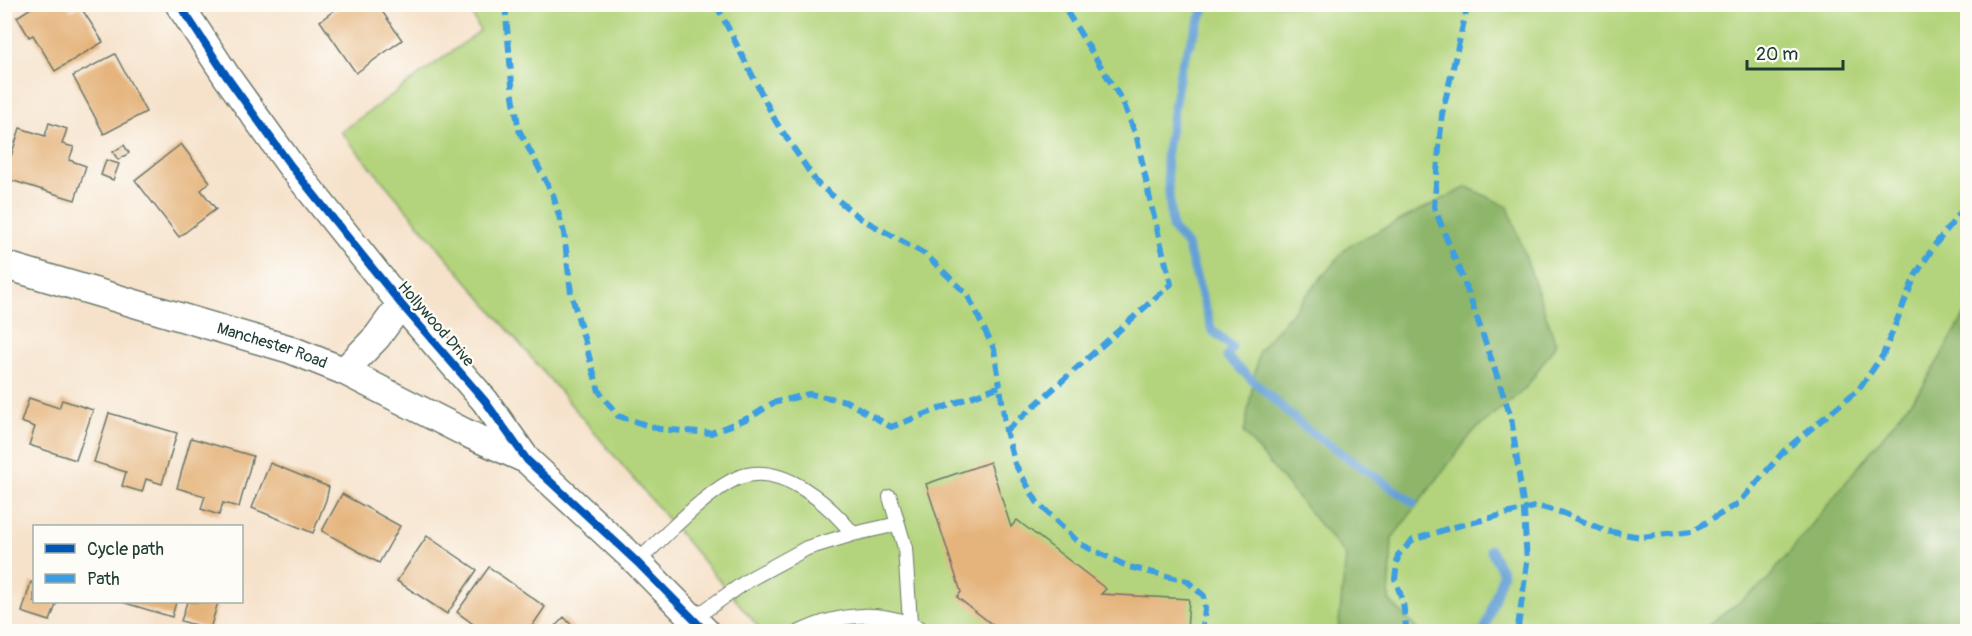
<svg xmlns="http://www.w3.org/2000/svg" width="1972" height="636" viewBox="0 0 1972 636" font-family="Pangolin,sans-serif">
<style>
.green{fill:#b3d47b;stroke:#698858;stroke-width:1.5}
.forest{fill:#8eb66b;stroke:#567a50;stroke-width:1.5}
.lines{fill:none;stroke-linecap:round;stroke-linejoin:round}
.stream{stroke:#65a0d5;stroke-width:9}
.building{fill:#e5b47c}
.lane-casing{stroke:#6a7769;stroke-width:16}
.street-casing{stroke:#6a7769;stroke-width:30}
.lane{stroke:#fff;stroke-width:14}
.street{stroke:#fff;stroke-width:27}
.quiet{stroke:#3c9ee2;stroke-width:6;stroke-dasharray:12 6;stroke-linecap:butt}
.cycleway-casing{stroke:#fdfcf7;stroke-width:11}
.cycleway{stroke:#0057b8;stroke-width:8}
.labels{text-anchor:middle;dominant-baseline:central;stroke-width:4.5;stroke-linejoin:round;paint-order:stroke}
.street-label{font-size:16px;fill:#1f3d34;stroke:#fdfcf7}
</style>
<rect width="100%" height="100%" fill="#fdfcf7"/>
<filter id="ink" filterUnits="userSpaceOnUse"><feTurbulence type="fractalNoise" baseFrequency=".0167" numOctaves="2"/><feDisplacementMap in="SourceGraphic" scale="12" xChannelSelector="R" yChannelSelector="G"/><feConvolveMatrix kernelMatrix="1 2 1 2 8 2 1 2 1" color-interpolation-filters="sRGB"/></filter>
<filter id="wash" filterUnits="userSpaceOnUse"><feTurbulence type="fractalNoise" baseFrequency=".008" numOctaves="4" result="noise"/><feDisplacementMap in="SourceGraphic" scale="24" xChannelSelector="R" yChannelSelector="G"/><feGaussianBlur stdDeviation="1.35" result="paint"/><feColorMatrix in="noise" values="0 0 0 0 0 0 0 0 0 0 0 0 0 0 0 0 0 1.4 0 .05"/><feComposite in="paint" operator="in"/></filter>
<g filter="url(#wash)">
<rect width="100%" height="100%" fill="#f6e2cb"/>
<!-- green -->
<path class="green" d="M468,5H1967V494L1828,631H762L341,132L480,31Z"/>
<!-- forest -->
<path class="forest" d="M1467,187L1508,207L1556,344L1526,388L1473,432L1392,538L1389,600L1419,631H1338L1346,556L1244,433L1259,351L1348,246Z
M1967,311V631H1700L1765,583L1924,385Z"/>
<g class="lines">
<!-- stream -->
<path class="stream" d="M1206,4L1181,66L1166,157L1172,228L1187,245L1212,330L1232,347L1227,357L1305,428L1414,503
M1484,632L1503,573L1490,549"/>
</g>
<g id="blocks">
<!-- building -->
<path class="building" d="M37,4H67L71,11L80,6L103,42L55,71L33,35L29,37L17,17Z
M343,4H377L402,40L356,73L320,21Z
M115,54L146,112L104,134L73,76Z
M49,123L67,129L62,144L74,147L69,160L86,166L75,200L4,178L20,128L45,136Z
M181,144L210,182L201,190L216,209L179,237L135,180Z
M124,145L129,153L118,160L113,152Z
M106,160L119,164L113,180L101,175Z
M29,398L59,408L62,400L93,410L76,460L29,445L35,427L21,422Z
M109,413L177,433L162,484L146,479L142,492L122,486L126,472L94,462Z
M191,438L253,456L239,507L223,503L219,515L201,509L205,496L177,488Z
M990,462L1011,527L1017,520L1106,589L1101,594L1189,599L1187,632H1002L957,597L961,592L926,484Z
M270,463L329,487L326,500L313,533L252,508Z
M342,494L400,526L379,563L322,531Z
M427,536L477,570L447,614L397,581Z
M489,567L545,607L528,632H484L457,612Z
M31,582L34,583V602H57L50,621L22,612Z
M122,602H176L172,617Z
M187,602H218L210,629L181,621Z
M564,617L578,632H550Z
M249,625L269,631V632H247Z"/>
</g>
</g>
<g filter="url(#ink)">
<use href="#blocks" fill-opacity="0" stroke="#6a7769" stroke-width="1.5"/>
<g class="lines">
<defs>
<path id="lane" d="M890,497L905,548L910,622
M637,562C662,539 711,487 740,477C782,462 829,504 853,534
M694,618L750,579L807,548L853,534L898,524
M800,632C841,612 886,609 926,632"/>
<g id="street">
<path d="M179,4L227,77L291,166L401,304L485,401L527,460L637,562L706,632"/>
<path id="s1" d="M4,265L289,349L344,371L464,432L527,460"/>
<path d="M344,371L377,337L401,304"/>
</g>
</defs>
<!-- lane casing -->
<use href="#lane" class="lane-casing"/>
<!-- street casing -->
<use href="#street" class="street-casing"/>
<!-- lane -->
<use href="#lane" class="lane"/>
<!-- street -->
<use href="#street" class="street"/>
<!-- quiet -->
<path class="quiet" d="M505,4L513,96L519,130L553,195L564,233L571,293L599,391L618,416L659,429L711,433L751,417L773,403L809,394L846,401L891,427L1000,386L1006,431L1015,464L1037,502L1080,544L1129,567L1187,581L1204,596L1205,610L1202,632
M716,4L776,122L817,183L860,218L925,254L967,294L994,349L1000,386
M1468,4L1442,114L1434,207L1468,292L1511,417L1524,511L1527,563L1518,627L1516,632
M1006,431L1171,284L1152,209L1137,138L1123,102L1062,4
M1402,632L1406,627L1403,602L1395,579L1398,555L1413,540L1450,528L1538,506L1563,513L1606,531L1641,537L1692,531L1739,503L1784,451L1859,389L1883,355L1915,276L1934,246L1968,203"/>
<defs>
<path id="cycleway" d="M179,4L227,77L291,166L401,304L485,401L527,460L637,562L706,632"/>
</defs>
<!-- cycleway casing -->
<use href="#cycleway" class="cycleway-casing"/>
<!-- cycleway -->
<use href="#cycleway" class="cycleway"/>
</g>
</g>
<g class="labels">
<!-- street labels -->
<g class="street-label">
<text transform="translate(436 324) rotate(49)">Hollywood Drive</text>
<text stroke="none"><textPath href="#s1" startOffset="280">Manchester Road</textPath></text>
</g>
</g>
<!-- margin -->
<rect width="1972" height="636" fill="none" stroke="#fdfcf7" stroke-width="24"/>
<!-- legend -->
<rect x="33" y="525" width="210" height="78" fill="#fdfcf7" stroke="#a4b0a9" stroke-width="1.5"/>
<rect x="45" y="544" width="30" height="9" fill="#0057b8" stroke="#a4b0a9" stroke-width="1.5"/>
<text x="87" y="555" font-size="18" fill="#1f3d34">Cycle path</text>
<rect x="45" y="574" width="30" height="9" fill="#3c9ee2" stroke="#a4b0a9" stroke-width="1.5"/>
<text x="87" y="585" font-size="18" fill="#1f3d34">Path</text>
<!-- scale -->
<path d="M1747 60v9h96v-9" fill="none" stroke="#1f3d34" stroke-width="3"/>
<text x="1756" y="60" font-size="18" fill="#1f3d34" stroke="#fdfcf7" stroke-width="4.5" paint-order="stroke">20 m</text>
</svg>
